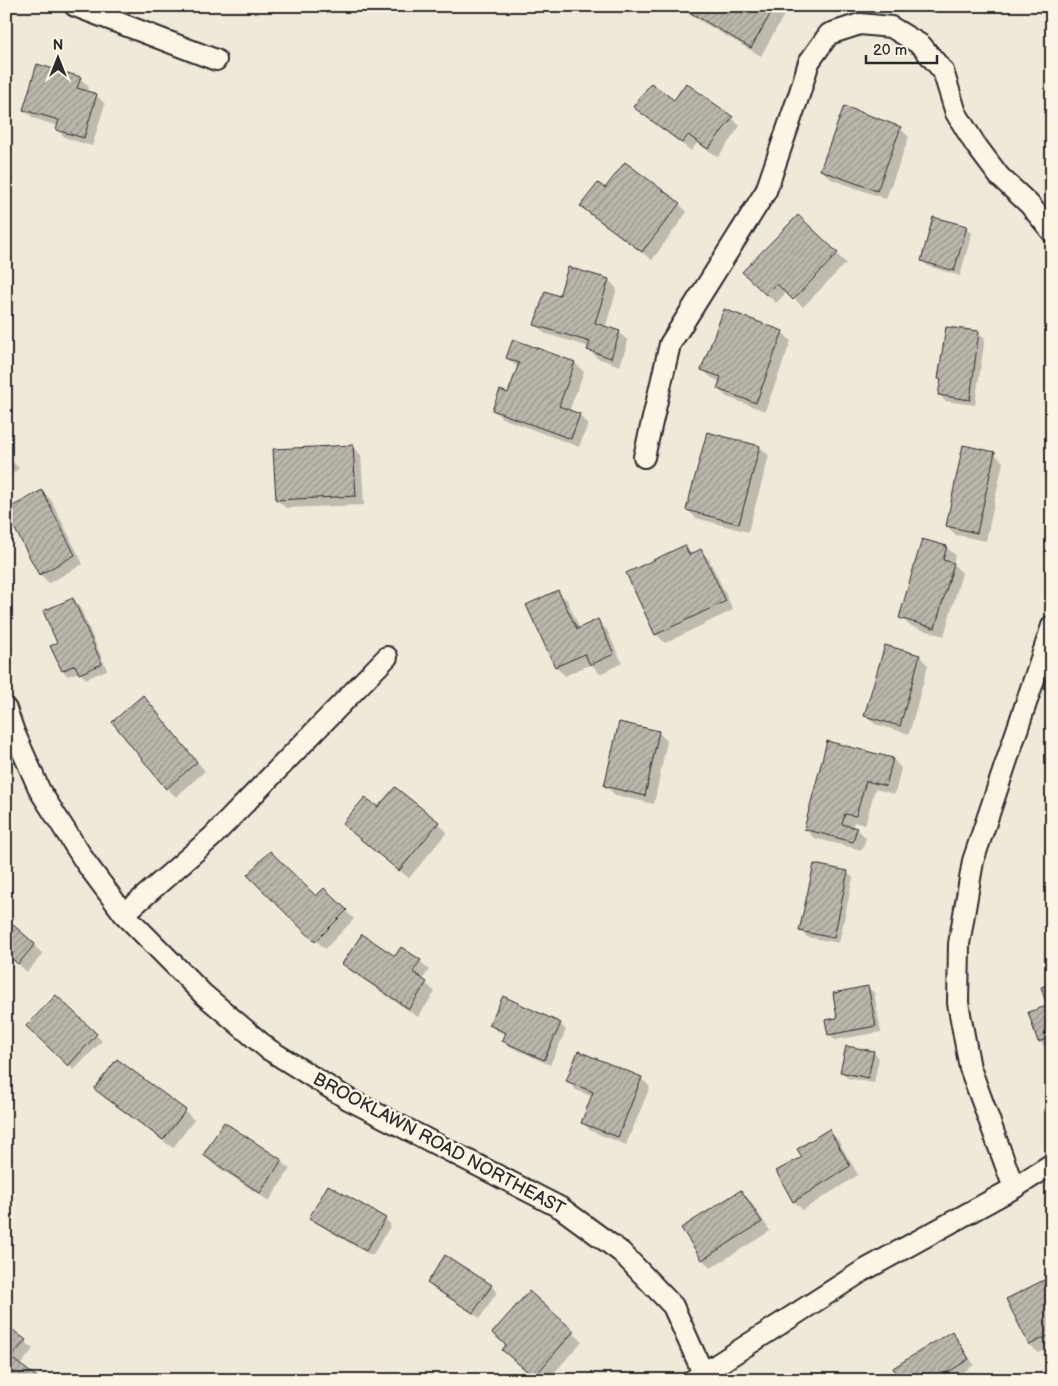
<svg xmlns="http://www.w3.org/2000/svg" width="1058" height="1386" viewBox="0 0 1058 1386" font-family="'Balsamiq Sans',sans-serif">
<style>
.shadow{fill:#0003}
.building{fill:url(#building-hatch);stroke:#2b2b2b}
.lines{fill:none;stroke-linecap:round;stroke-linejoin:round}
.minor-casing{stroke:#2b2b2b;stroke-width:24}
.minor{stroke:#fcf5e5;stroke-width:20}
.labels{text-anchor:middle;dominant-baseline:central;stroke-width:5;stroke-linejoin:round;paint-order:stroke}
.street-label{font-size:18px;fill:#2b2b2b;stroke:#fcf5e5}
</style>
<defs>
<pattern id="building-hatch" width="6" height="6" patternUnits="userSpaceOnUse" patternTransform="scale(1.25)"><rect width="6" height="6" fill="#bcb7ac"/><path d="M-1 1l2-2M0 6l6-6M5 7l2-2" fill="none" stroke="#99958c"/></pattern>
</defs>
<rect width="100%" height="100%" fill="#efe9da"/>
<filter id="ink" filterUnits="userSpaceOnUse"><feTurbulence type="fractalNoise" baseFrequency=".02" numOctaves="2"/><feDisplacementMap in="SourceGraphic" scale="10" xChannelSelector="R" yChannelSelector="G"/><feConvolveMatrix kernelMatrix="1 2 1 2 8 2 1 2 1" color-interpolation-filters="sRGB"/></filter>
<g filter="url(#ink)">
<!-- shadow -->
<path class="shadow" d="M789,6L761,56L690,15L681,7Z
M6,66L11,70L6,89Z
M80,78L89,87L87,92L96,95L105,104L92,146L66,138L57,130L58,126L33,118L24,109Z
M674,101L732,118L740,126L718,157L697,143L691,151L644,115L635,107Z
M900,128L909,137L886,199L831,179L822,170Z
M605,190L679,204L687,212L652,260L591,215L582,206Z
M798,217L846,263L803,307L787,292L776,303L744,272Z
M966,228L972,233L960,276L928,266L922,261Z
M569,268L609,280L617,289L605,328L619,332L628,341L620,366L597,358L589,349V347L544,333L536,324L560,297Z
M782,332L791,341L765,411L727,397L718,389L721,382L712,378L703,370Z
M979,333L985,338L975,405L945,401L940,395L942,381L939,379Z
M513,341L575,363L584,372L569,411L579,415L588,424L579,447L502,418L493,410L508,394L518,367L516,366L507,358Z
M708,433L760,447L769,456L748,532L696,518L687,509Z
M352,446L361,455L364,505L286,508L277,500Z
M994,453L1003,462L986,541L956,535L947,526Z
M6,455L19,468L6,480Z
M42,491L51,500L83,564L49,583L40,574Z
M685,547L692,554L700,551L709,559L733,610L665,643L656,634Z
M946,547L955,555L953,564L962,573L944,636L910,626L901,617Z
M558,592L567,600L580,629L598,621L607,630L622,663L600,674L591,664L565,676L556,667L528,606Z
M73,599L79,605L107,670L86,679L79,672L68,676L63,671L52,646L58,644Z
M919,656L928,665L909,734L875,724L866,715Z
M143,697L152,706L205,771L176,797L167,788L113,722Z
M658,732L667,741L654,804L615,795L606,786Z
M893,759L901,768L895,794L875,789L865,825L854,822L852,828L857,829L866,838L862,850L814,838L805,829Z
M378,809L438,823L447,832L409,878L353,833L344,824Z
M847,872L853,878L839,943L807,937L801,931Z
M248,875L316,898L324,889L354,919L325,949Z
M11,924L43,954L27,972L12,958L6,964V930Z
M421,962L429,970L422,980L435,992L418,1017L352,972L344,964L410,978Z
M1052,984V1049L1048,1050L1039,1041L1048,1006Z
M868,987L874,993L881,1032L835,1040L829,1034L839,1019Z
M56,997L102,1041L74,1070L28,1026Z
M503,997L561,1025L566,1030L550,1065L509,1046L503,1040L506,1035L496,1030L490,1024Z
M873,1052L879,1058L874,1083L847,1078L842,1072Z
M641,1078L650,1087L626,1145L591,1131L583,1123L593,1097L576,1090L568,1081Z
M96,1089L185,1111L194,1120L173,1148L105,1098Z
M829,1131L838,1140L858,1175L803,1210L794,1202L778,1172L804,1158Z
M204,1155L281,1161L290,1169L269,1201L213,1164Z
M741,1192L750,1200L770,1231L711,1268L703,1260Z
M310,1218L385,1219L391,1225L372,1256L316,1223Z
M1052,1277V1347L1039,1353L1030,1345L1007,1300Z
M428,1283L491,1286L497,1292L480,1318L434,1289Z
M529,1293L582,1341L548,1380H537L512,1358L507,1345Z
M6,1326L25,1341L33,1349L20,1366L38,1380H6Z
M951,1332L957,1338L974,1365L951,1380H902Z"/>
<!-- building -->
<path class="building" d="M679,6H775L751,48Z
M37,64L81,77L77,88L97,94L84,138L56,130L59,120L23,110Z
M651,83L674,100L686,83L733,117L708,149L688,135L682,143L633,107Z
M844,106L901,127L877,191L820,170Z
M625,162L680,203L642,252L580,206L598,183L605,188Z
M798,215L838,253L793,300L777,284L766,295L742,272Z
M933,217L967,226L954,271L921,261Z
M568,267L609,279L595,323L620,331L611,358L587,350L590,342L534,325L545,291L559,296Z
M724,309L783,331L756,403L717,389L721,377L701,370Z
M946,327L979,331L970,400L938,395L941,379H938Z
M513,339L575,362L559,406L580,414L571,439L492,410L500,390L508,393L519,363L506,358Z
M707,432L760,446L739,524L686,510Z
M353,445L356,496L276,500L273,449Z
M963,445L995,452L977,533L946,526Z
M42,490L75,555L39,575L6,512V510Z
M922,539L947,546L943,560L954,563L935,628L899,618Z
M685,545L689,555L701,549L726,601L655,635L626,573Z
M558,590L577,629L598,619L614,654L590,665L585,654L555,667L526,605Z
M73,598L102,664L79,674L75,665L62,671L50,646L57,643L43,611Z
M885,645L920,655L900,726L864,716Z
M143,695L197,762L166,789L112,722Z
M619,722L659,731L645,796L604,786Z
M827,741L893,758L886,786L866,781L856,816L845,814L842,824L857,828L853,842L804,829Z
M395,787L439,822L399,871L342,824L365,797L378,807Z
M270,851L316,896L324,888L347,910L315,942L247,875Z
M814,864L848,871L834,938L799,931Z
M11,923L35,944L18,964L6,954V928Z
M362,934L395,956L401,947L421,960L413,972L427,982L409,1009L342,964Z
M1052,983V1037L1038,1042L1028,1012L1047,1006L1041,987Z
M868,986L876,1026L828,1035L825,1020L837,1018L833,993Z
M56,995L97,1034L68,1066L26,1026Z
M503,996L561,1023L544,1060L502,1041L506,1033L489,1025Z
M846,1046L874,1051L868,1078L840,1072Z
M578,1051L642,1077L618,1137L581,1123L593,1092L566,1081Z
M117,1059L186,1110L163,1140L94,1089Z
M224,1122L282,1160L260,1193L203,1155Z
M829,1129L850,1166L793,1202L776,1171L802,1157L797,1149Z
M328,1185L386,1218L366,1251L309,1218Z
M741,1190L762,1222L702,1260L681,1228Z
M445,1255L492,1285L473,1313L427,1283Z
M1052,1276V1334L1029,1345L1006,1299Z
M529,1291L574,1331L534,1377L502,1350L506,1345L492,1333Z
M6,1325L26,1340L11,1358L37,1377L35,1380H6Z
M952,1331L969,1359L936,1380H900L893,1368Z"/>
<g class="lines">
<defs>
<path id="minor" d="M75,6L216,60
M644,457L670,344L766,191L800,92L809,62L829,34L860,24L891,27L921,45L943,71L956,113L975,144L999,176L1029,204L1052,232
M6,709L14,732L40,791L86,863L124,914L203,994L268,1049L348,1099L561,1208L621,1252L673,1306L703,1373
M124,914L212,837L387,657
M1014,1188L970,1068L958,1003L959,944L973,861L1052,626
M693,1380L861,1272L1014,1188L1052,1164"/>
</defs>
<!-- minor casing -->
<use href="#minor" class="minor-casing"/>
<!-- minor -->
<use href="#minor" class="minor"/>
</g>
</g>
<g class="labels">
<!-- street labels -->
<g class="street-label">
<text transform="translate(439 1144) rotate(28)">BROOKLAWN ROAD NORTHEAST</text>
</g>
</g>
<!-- margin -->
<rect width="1058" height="1386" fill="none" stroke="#fcf5e5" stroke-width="25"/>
<rect x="12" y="12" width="1033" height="1361" fill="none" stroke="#2b2b2b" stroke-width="2" filter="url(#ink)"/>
<!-- north arrow -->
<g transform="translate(58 58)" stroke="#fcf5e5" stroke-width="4" paint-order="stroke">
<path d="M0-4L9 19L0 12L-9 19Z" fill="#2b2b2b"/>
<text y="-8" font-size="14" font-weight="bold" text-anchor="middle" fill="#2b2b2b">N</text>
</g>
<!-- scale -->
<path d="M866 55v8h71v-8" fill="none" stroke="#2b2b2b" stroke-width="2.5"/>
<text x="873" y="55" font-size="15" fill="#2b2b2b" stroke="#fcf5e5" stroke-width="4" paint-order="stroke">20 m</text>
</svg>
